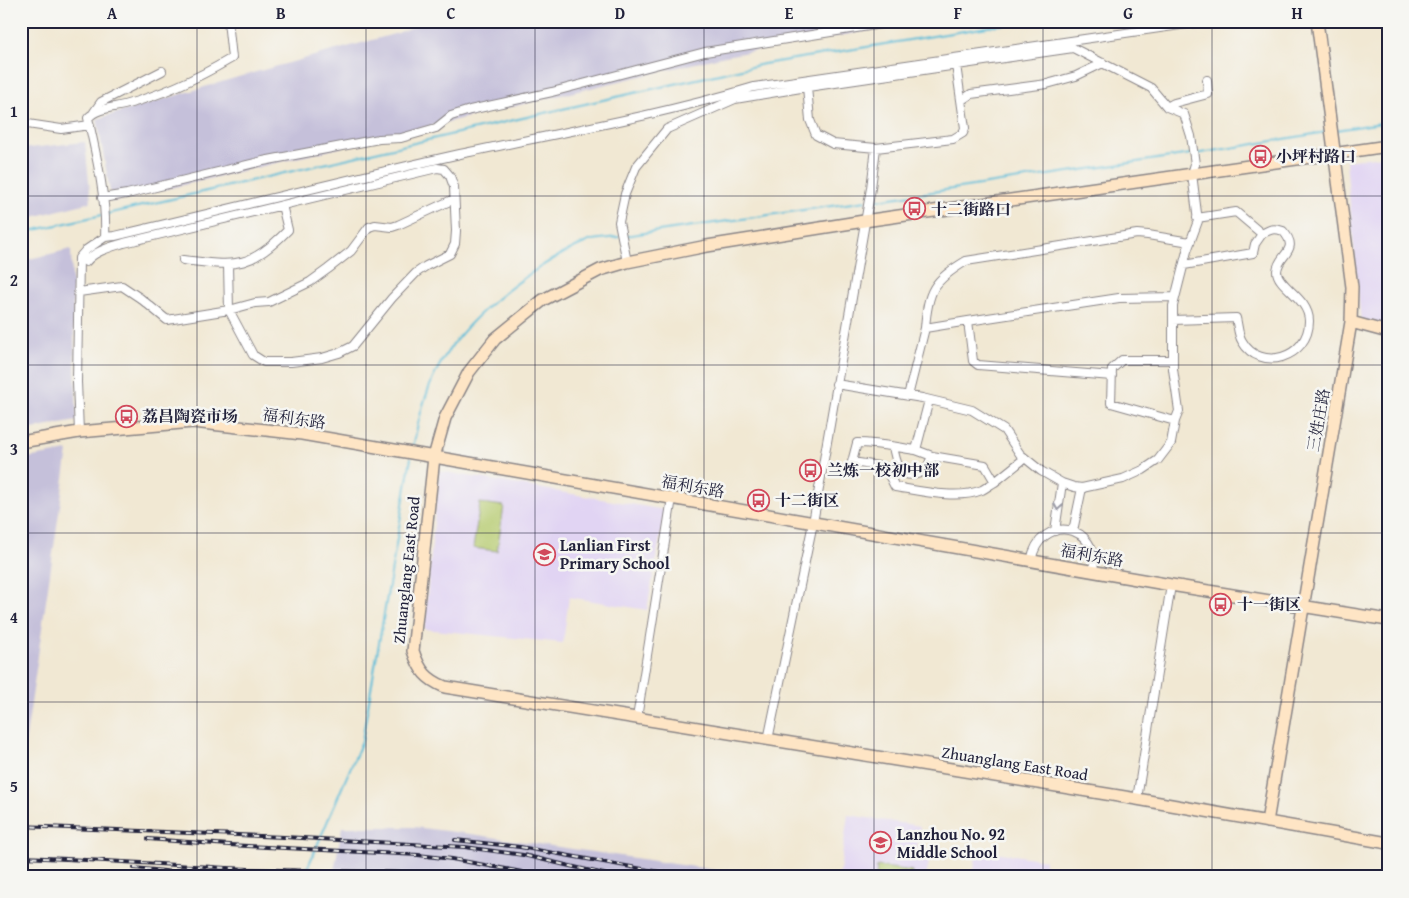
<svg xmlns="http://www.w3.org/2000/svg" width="1409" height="898" viewBox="0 0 1409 898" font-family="'Gentium Book Plus','Noto Serif SC',serif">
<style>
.built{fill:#e1d4f3}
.industrial{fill:#c5c0da}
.green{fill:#b6cb6f;stroke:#6c7655}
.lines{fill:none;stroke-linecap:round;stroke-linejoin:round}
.stream{stroke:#5abdd9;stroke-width:2}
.street-casing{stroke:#8a8587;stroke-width:10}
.secondary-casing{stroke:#8a8587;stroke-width:14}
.street{stroke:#fff;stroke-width:8}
.secondary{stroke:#fee5c5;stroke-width:11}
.rail-casing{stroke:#22223b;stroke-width:4}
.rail{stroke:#f6f6f2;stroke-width:2;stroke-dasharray:5.5;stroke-linecap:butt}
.oneway{stroke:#9c9ca7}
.grid{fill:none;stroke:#22223b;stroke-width:1;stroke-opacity:0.55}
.labels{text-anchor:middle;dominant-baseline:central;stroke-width:5;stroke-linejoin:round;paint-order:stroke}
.poi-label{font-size:16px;font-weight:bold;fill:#22223b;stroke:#f6f6f2;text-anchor:start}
.street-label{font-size:16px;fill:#22223b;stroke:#f6f6f2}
.neatline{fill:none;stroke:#22223b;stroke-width:2}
.grid-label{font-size:16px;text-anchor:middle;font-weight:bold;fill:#22223b}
</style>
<rect width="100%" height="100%" fill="#f6f6f2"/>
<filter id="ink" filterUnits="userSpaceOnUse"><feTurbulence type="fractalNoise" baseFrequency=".02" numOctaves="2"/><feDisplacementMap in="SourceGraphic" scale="10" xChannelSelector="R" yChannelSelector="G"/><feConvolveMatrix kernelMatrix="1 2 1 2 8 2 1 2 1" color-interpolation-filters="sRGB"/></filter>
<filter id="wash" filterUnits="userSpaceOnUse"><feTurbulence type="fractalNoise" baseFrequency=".0096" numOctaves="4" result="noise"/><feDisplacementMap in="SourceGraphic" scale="20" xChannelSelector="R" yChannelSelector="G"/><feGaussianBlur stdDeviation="1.12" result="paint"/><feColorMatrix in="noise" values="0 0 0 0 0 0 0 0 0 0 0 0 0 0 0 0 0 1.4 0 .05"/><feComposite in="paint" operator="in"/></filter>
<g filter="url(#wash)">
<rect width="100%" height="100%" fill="#f1e8d3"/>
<!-- built -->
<path class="built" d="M1388,155V330L1361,323L1346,161Z
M439,471L665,510L647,610L569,597L563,643L424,629Z
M848,815L920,826L915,860L929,862L926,877H839Z
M977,849L1045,860L1043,877H973Z"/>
<!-- industrial -->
<path class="industrial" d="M428,21H924L725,56L112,202L97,119L245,75L398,33Z
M85,142L91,202L21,220V149Z
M71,249L77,421L21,431V261Z
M68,451L22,765H21V459Z
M342,827H414L471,834L764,877H330L334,871Z"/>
<!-- green -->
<path class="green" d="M480,503L504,506L497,551L473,548Z
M877,866L912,871L911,877H876Z"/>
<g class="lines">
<!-- stream -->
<path class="stream" d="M1336,130L1388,122
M1195,154L1326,132
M871,201L1191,154
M107,214L540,114L764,64L1024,21
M21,233L102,215
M624,236L866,201
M413,449C418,418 427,386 443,359C471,312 539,262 589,241C598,238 609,238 619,237
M302,877L307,869L362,741L411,458"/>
</g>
</g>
<g filter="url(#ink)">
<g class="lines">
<defs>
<path id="street" d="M807,87L810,120L816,135L833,144L876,148L953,139L963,133L965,128L956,65
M962,100L971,94L1047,84L1076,76L1103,63
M1167,107L1174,103L1208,94L1207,80
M94,112L101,102L162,71
M21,123L61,129L90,125
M102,198L127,194L263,161L379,139L401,138L436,128L451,116L470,110L552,92L705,52L900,21
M105,237L115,236C230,209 344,180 460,154C558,133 657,116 754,87L1208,21
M183,260C236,266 248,270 288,230L282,205
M86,262C94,251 111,247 124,243L437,168L444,169L450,176L454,187L456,231L455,244L450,254L426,266L416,273L392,298L353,346L339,353L322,358L291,362H264L253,355L229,310L228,265
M627,262L619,222L625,194L636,167L667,129L735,99L801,88L1073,48L1151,88L1167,107L1184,114L1191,136L1195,164L1192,174L1198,221L1187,251L1173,306V369L1179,411L1175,421L1171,443L1158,460L1143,470L1123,479L1082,488L1074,487L1062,483L1041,471L1020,454L1004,430L972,410L922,398L836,384
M1184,265L1253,253L1255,244L1262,234L1236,212L1197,218
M79,292L122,286L140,298L167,320L229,310L255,303L269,302L310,282L328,269L351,251L369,227L375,225L392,227L398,225L454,199
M1173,320L1236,318C1238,325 1238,335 1242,341C1260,373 1309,358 1309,321C1309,298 1277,286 1277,271C1278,254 1301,251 1283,231C1274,228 1270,229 1262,234
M925,328C928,290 933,281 966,261L1137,234L1148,235L1190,242
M1173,360H1122L1112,369L1111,403L1175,421
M1112,376L978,365L973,361L968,321L1119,298L1175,297
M908,396L925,328L968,321
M929,400L916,450L932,456L985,465L995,482L1025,458
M79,432L77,382L79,258L86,250L105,237C107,200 96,154 88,118C97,108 112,108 124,105C162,95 198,78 232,58L228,21
M893,447C895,455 896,464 901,470C907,478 921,475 927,468C929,465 930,460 932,456
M916,450C896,447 877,443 857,443L852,462L885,467L895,487C920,491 958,500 982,490C986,488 991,484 995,482
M1055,531L1062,483
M1073,531L1082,488
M1031,561C1040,513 1101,523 1093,571
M637,718L672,498
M768,740L813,523L871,188L876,148
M1137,799L1171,585"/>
<path id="secondary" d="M1388,146L864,221L707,246L627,262L600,270L543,300L495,339L469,372L445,418L434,457L413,651C420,671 426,679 445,687L1137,799L1388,843
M1351,322L1388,332
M21,442L79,432L193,422L302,434L1171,585L1388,620
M1267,822L1351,322L1352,287L1317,21"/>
</defs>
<!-- street casing -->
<use href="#street" class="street-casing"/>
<!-- secondary casing -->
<use href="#secondary" class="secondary-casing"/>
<!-- street -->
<use href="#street" class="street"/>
<!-- secondary -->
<use href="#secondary" class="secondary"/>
<defs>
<path id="rail" d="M21,826L284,837L465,847L523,855L604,874
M148,839L229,845L418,855L452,859L522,872
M455,840L520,847L687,877
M21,857C97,860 173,865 248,869C321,872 395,870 468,877
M134,868L226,877"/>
</defs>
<!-- rail casing -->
<use href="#rail" class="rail-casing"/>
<!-- rail -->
<use href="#rail" class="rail"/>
</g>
<!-- one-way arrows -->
<defs><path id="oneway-chevron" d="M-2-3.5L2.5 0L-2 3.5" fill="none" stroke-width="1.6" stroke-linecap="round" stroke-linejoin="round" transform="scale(1.25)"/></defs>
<use class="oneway" href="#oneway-chevron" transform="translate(1058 507) rotate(99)"/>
</g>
<!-- grid -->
<path class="grid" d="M197,21V877M366,21V877M535,21V877M704,21V877M874,21V877M1043,21V877M1212,21V877M21,196H1388M21,365H1388M21,533H1388M21,702H1388"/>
<!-- icons -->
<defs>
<symbol id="bus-ring" viewBox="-11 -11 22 22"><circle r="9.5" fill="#f6f6f2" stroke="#d1495b" stroke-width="1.5"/><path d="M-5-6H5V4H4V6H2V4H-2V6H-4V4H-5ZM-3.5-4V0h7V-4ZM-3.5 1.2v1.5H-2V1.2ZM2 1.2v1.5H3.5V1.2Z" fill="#d1495b"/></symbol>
<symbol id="school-ring" viewBox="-11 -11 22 22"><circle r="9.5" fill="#f6f6f2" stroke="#d1495b" stroke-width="1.5"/><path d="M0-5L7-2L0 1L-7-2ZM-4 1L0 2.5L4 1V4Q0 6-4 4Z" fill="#d1495b"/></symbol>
</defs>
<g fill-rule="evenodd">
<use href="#bus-ring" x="1248" y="144" width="25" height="25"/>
<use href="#bus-ring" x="902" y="196" width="25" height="25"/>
<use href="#bus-ring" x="114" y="404" width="25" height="25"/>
<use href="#bus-ring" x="798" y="458" width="25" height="25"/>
<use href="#bus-ring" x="746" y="488" width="25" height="25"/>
<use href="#school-ring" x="532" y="542" width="25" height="25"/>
<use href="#bus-ring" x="1208" y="592" width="25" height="25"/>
<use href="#school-ring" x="868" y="830" width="25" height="25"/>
</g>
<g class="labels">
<!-- poi labels -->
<g class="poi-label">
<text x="1276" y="156">小坪村路口</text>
<text x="931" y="209">十二街路口</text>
<text x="142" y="416">荔昌陶瓷市场</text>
<text x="827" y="470">兰炼一校初中部</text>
<text x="775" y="500">十二街区</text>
<text x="560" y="545">Lanlian First<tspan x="560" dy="18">Primary School</tspan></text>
<text x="1237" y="604">十一街区</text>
<text x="897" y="834">Lanzhou No. 92<tspan x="897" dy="18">Middle School</tspan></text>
</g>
<!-- street labels -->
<g class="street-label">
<text transform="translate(294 418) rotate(8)">福利东路</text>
<text transform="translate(1318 420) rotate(-80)">三姓庄路</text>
<text transform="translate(693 486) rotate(10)">福利东路</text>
<text transform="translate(1092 555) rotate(10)">福利东路</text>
<text transform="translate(406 570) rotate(-84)">Zhuanglang East Road</text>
<text transform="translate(1015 763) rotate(9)">Zhuanglang East Road</text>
</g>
</g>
<!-- margin -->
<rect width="1409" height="898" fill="none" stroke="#f6f6f2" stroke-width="55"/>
<rect x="28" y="28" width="1354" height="842" class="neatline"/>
<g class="grid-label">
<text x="112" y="19">A</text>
<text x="281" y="19">B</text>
<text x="451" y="19">C</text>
<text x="620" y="19">D</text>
<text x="789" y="19">E</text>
<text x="958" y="19">F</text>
<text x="1128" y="19">G</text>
<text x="1297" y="19">H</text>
<text x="14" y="117">1</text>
<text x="14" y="286">2</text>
<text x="14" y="455">3</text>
<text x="14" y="623">4</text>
<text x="14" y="792">5</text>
</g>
</svg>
